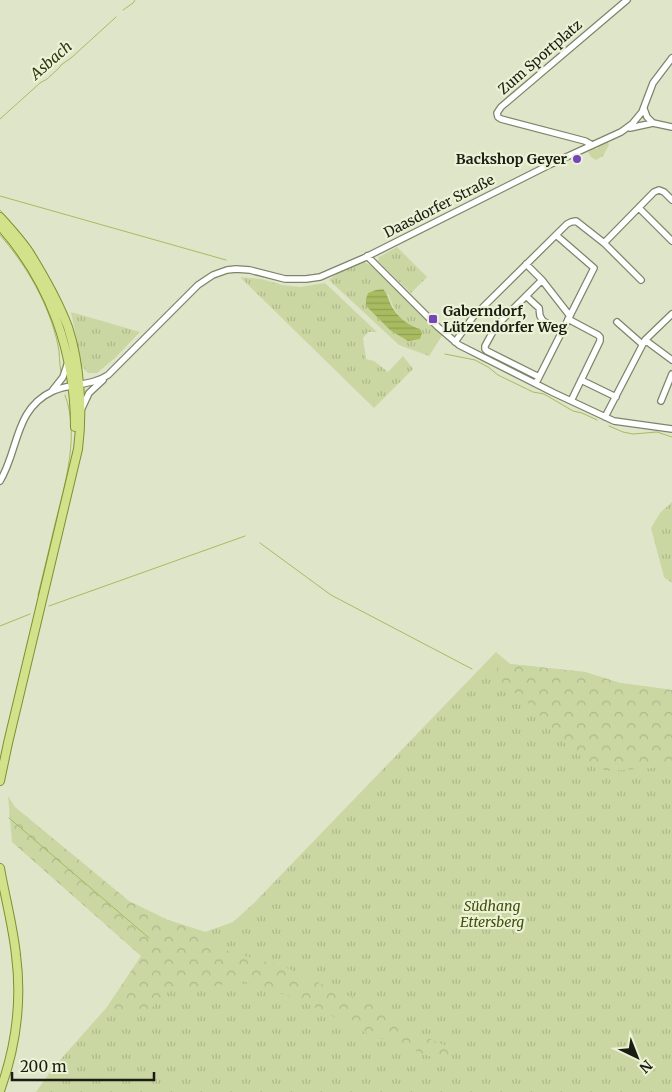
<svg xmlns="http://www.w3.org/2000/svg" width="672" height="1092" viewBox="0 0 672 1092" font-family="Merriweather,serif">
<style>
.grass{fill:url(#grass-tufts);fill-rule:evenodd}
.forest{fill:url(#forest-crowns)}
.water{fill:url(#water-rules)}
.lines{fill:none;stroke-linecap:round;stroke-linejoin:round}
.stream{stroke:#a8bb60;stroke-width:1}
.minor-casing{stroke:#7d846a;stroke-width:8}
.major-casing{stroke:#7e902f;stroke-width:10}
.minor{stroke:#fff;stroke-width:5.5}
.major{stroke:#d2e28b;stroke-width:8}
.poi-dot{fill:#7644bb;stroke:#ebf2d6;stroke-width:2}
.labels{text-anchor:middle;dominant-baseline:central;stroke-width:4.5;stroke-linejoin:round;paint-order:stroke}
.street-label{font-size:14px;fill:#1a1d13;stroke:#ebf2d6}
.poi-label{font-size:14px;font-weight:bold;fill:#1a1d13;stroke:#ebf2d6;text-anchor:end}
.park-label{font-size:14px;font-style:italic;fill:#45500b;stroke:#ebf2d6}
.water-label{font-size:15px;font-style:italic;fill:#2f3710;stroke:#ebf2d6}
</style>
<defs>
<pattern id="grass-tufts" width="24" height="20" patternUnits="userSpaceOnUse" patternTransform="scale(1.25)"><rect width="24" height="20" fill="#cad7a2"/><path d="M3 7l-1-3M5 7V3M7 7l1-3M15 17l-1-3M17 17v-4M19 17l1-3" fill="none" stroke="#adb88b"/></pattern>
<pattern id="forest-crowns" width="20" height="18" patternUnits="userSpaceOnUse" patternTransform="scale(1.25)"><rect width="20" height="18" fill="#cad7a2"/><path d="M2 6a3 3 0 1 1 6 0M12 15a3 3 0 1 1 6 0" fill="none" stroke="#adb88b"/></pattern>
<pattern id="water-rules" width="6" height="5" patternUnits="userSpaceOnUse" patternTransform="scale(1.25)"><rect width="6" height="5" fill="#a8bb60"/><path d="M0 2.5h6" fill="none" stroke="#90a052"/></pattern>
</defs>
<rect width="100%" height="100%" fill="#dee5c9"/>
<!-- grass -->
<path class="grass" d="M608,142L609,145L603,156L596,160L591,157L588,152L591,151L590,150L595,148V149L598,148V146Z
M397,247L427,277L411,293L378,261L379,257Z
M364,262L374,267L443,334L429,356L399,345L329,280C338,272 352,264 364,262ZM388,294C395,312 400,322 420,329L409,340L390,330L366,306Z
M240,277L261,279L282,285L300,287L325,283L377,332H368L363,338L366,359L374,361L388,372L403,356L413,369L374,408Z
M71,312L140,332L115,358L97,373H88L82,366Z
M672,502V583L664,577L651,528L660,513Z
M496,652L510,664L585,672L620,683L672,690V1092H36L53,1068L107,1007L168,920L205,932L233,922L253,904Z"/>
<!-- forest -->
<path class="forest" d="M504,659L510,664L585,672L620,683L672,690V730L671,731L672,733V762L654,768L606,771L583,758L560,739L535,710L518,694L489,684Z
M8,796L15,807L129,901L168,920L205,932L222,949L287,968L343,994L386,1008L414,1032L453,1049L451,1064L364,1032L296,998L240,981L196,990L172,988L144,1015L107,1007L141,956L12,842Z"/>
<!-- water -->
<path class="water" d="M383,289C389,296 389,303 394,310C400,319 410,326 420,329L422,333L420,339L408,341L390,330L366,306V299L368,293L376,290Z"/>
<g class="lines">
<!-- stream -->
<path class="stream" d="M123,10L133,3L135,0
M0,119L40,83L47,79L59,68L61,65L71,58L116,17
M0,196L226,260
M0,210L32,249L56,290L62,303
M0,235C27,266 49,304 58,345C60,354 59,363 61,372
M445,354L475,360L488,367L498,375L533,392L544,394L573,411L582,413L597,420
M80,359L82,368
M609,426L623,432L633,434L657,432L672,437
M260,543L331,595L472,669
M38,595C44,572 49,548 55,524C65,484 80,435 65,395
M49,606L245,536
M0,626L30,614
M9,818L149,938"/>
<defs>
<path id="minor" d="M644,109L647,117L653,123
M630,128L653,123L672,127
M592,145L585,141L501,119L498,117L497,113L501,107L627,0
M639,208L672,241
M604,243L641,280
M367,256L438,327L459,345L554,393L614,421L672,429
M526,264L542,280L570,316
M526,296L539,308L540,316L543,321L562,331
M568,319L598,335L600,337V341L571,401
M617,322L642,344
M645,340L672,360
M455,342L473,317L567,224L571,222L576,221L604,243L654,192L659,190L664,192L672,200
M539,377L487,351L485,349V346L496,326L542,280
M581,380L616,397
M536,383L594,268L556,235
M52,391L63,377L68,362
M661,401L672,374
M82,408L89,393L103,380
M605,417L645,340L672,314
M0,481C19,450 14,409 53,391C71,383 92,386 108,375L198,285L213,275L227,270L236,269L250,270L285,279H306L320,277L364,258L551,164L621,132L632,124L642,112L653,83L672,58"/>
<path id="major" d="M0,217C10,228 21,240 29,252C44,276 58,301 68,327C80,364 83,411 78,449L8,743L0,781
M0,226C50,282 75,352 75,427
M0,868C5,897 13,926 16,955C22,1001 16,1047 0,1091"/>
</defs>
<!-- minor casing -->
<use href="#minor" class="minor-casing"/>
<!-- major casing -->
<use href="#major" class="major-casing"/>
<!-- minor -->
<use href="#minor" class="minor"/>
<!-- major -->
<use href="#major" class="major"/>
</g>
<!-- markers -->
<g class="poi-dot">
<circle cx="577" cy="159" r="5"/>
<rect x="428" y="314" width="10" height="10" rx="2.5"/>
</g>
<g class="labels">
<!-- street labels -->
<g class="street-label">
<text transform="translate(540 57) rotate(-41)">Zum Sportplatz</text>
<text transform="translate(439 206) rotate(-27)">Daasdorfer Straße</text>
</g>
<!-- poi labels -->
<g class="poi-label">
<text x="567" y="159">Backshop Geyer</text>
<text x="443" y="311" text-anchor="start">Gaberndorf,<tspan x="443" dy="16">Lützendorfer Weg</tspan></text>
</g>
<!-- park labels -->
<g class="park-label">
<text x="492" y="906">Südhang<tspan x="492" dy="16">Ettersberg</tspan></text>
</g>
<!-- water labels -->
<g class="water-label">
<text transform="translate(51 60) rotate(-41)">Asbach</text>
</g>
</g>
<!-- north arrow -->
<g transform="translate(637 1057) rotate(137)" stroke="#ebf2d6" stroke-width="4" paint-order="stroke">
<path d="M0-4L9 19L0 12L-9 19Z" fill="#1a1d13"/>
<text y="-8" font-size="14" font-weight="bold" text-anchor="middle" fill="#1a1d13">N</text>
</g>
<!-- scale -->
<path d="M12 1072v8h142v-8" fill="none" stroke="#1a1d13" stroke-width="2.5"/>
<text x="20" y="1072" font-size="15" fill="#1a1d13" stroke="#ebf2d6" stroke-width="4" paint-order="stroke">200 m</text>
</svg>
